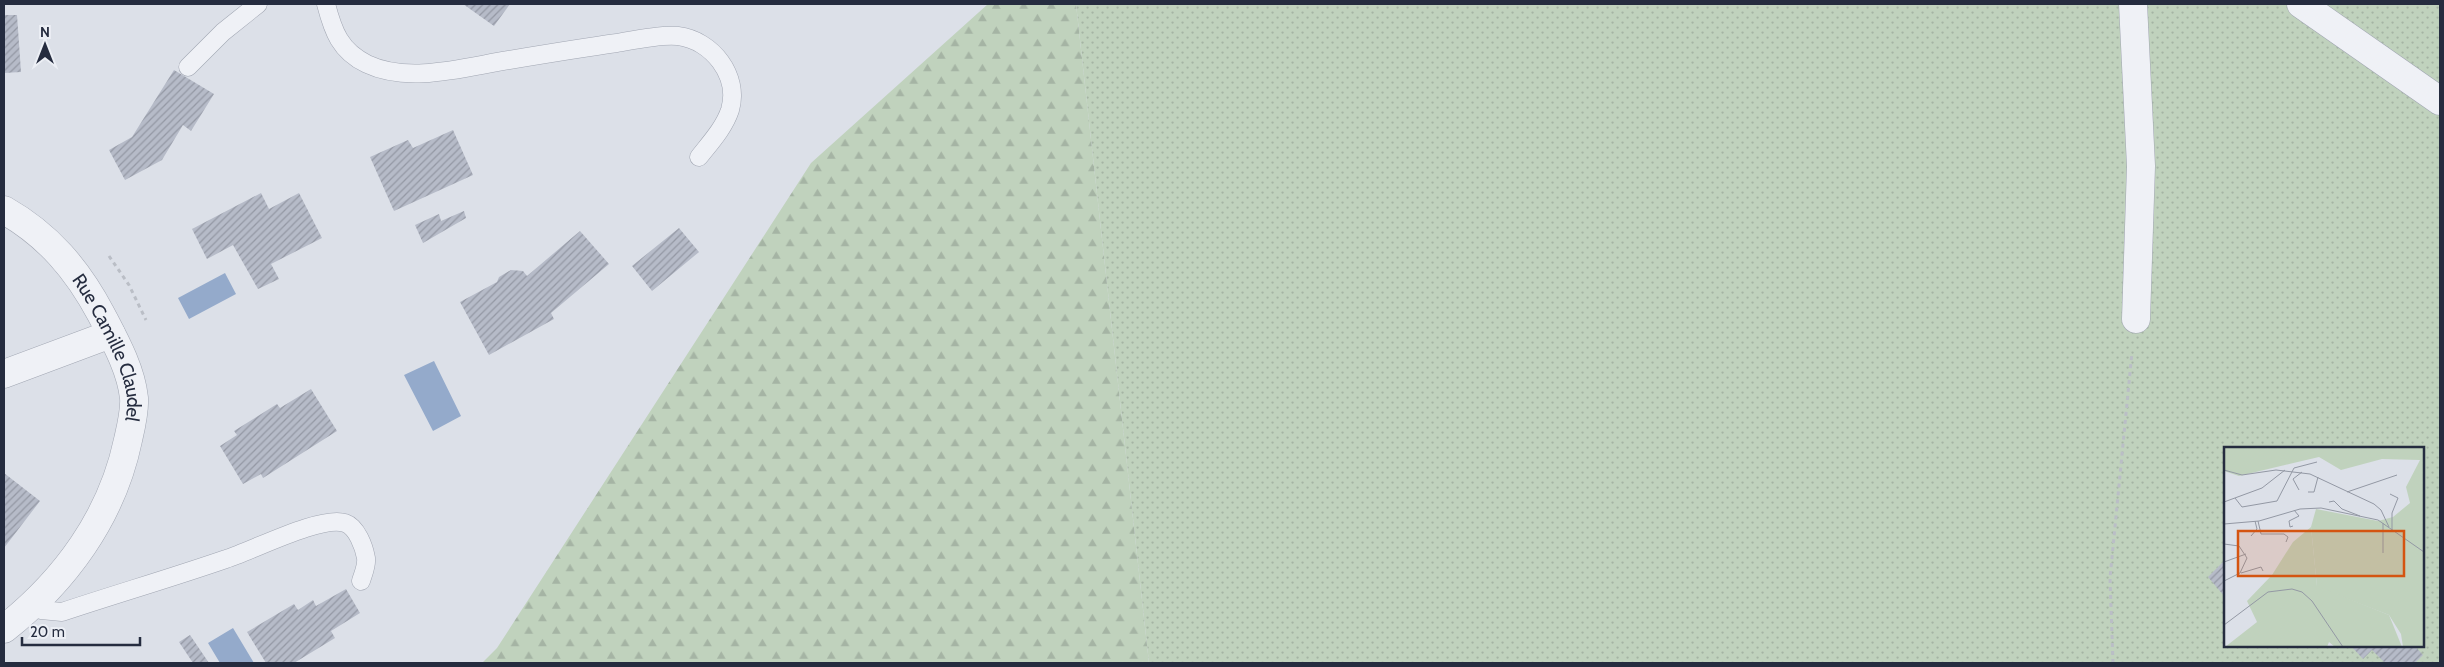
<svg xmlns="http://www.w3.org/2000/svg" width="2444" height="667" viewBox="0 0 2444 667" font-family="Cabin,sans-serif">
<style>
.grass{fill:url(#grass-dots);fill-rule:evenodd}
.forest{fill:url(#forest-firs)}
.water{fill:#94aacb}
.building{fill:url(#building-hatch)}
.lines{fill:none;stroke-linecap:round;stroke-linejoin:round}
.lane-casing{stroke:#a1a6b2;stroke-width:19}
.street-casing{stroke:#a1a6b2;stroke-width:29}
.path{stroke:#babec6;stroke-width:3;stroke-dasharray:4 4;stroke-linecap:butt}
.lane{stroke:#eff1f6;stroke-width:18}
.street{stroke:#eff1f6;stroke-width:28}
.labels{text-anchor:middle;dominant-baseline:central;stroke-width:4;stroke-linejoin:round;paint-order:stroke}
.street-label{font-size:19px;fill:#252c3f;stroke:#eceff5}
.inset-road{fill:none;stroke:#9398a4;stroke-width:1}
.view{fill:#d45411;fill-opacity:0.15;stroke:#d45411;stroke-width:2.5}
.inset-edge{fill:none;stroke:#252c3f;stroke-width:2.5}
</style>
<defs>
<pattern id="grass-dots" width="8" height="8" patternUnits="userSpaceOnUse" patternTransform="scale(1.25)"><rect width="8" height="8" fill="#c0d2bd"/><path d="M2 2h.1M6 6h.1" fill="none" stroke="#a5b4a4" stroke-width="1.8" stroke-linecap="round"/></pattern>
<pattern id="forest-firs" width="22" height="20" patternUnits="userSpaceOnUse" patternTransform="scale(1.25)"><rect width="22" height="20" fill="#c0d2bd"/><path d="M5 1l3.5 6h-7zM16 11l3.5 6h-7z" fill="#a5b4a4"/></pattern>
<pattern id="building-hatch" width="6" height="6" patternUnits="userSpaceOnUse" patternTransform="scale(1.25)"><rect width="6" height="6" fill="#b6bbc8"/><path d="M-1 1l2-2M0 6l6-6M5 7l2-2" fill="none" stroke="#9498a4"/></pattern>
</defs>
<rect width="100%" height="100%" fill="#dce0e8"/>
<!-- grass -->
<path class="grass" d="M1076,4H2440V663H1149ZM2225,448H2423V646H2225Z"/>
<!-- forest -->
<path class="forest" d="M988,4H1076L1149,663H482L497,648L811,163Z"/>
<!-- water -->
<path class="water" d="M225,273L236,294L189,319L178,298Z
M434,361L461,416L433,431L404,375Z
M233,628L254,663H220L208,643Z"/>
<!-- building -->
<path class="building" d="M463,4H510L494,26Z
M4,15H17L21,72L4,73Z
M174,70L214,94L191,131L183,125L162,160L125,180L109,150L132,137Z
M453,130L473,175L394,211L370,157L408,140L413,148Z
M261,193L269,209L299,193L322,238L271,264L279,279L258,289L233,245L207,259L192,229Z
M464,211L466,218L423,243L415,225L439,214L441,221Z
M679,228L699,252L652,291L632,266Z
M580,231L609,264L551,313L554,319L489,355L460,302L497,282L499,277L511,270L523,271L527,276Z
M311,389L337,431L263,478L261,474L243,484L220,446L237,435L234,431L277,404L280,408Z
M4,473L40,501L4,548Z
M2225,560V597L2208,577Z
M346,589L360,613L331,631L335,638L294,663H266L247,632L294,604L298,610L313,600L316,606Z
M190,635L209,663H193L179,642Z
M2351,646H2415L2423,655L2415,663H2385L2372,650L2363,659Z"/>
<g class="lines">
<defs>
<path id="lane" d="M326,4C333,31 340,51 367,64C409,84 465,67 509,60C545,54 581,48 617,43C634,40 661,34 678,36C712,40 740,76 730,110C724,128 710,143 699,157
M188,67L223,32L258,4
M34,603L41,610L62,612C116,594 171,578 226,559C252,551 321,515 345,523C357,527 364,547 366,558C367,566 363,574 361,581"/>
<g id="street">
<path d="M2133,4L2141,166L2136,319"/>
<path d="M2301,4L2440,101"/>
<path id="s1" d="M4,210C48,235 77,269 101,314C114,339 131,369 134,398C135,411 131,427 128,440C112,517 65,581 4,629"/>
<path d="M4,374L111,334"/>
</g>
</defs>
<!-- lane casing -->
<use href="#lane" class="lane-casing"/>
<!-- street casing -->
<use href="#street" class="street-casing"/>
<!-- path -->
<path class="path" d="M109,256L129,285L146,320
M2113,663L2110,578L2132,352"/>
<!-- lane -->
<use href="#lane" class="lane"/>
<!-- street -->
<use href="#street" class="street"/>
</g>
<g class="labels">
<!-- street labels -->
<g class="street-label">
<text stroke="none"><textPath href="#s1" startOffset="179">Rue Camille Claudel</textPath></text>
</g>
</g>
<!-- overview -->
<g transform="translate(2224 447)">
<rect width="200" height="200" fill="#dce0e8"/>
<path d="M0,0H200V200H179L177,187L165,168L93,140L87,80L92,62L154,74L169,70L186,56L182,40L196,13L158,12L117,23L95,10L15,29L0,24Z" fill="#c0d2bd"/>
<path d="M87,80L93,139L165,168L178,200H111L105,195L103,200H1L33,175L23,154L48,128L69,95Z" fill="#c0d2bd"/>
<path class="inset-road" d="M0,23L18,28L52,23L86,27L150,57L157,63L165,80M75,43L69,32L78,25M84,45H90L94,30M123,45L173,28M166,47L174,51L168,66V83M11,51L18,60L53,54L70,21L93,15M0,55L38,41L61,23M105,55L110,54L118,62L136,69M34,74L37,87H60L64,90L62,95M159,76V106M0,77L35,74L76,62L97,61L154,73L200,105M69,79L66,80L65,74L75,69L70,63M27,89L33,82L31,74M0,97L15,99L23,111L16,126L0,134M0,115L22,107M17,126L37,120L39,124M0,178L44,145L68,142L78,145L88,154L119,200"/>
<path class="view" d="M14,84H180V129H14Z"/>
<rect width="200" height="200" class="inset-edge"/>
</g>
<!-- border -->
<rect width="2444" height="667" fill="none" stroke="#252c3f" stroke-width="10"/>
<!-- north arrow -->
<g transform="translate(45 45)" stroke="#eceff5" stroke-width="4" paint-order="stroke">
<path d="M0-4L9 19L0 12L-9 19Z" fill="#252c3f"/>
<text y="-8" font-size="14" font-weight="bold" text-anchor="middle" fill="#252c3f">N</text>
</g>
<!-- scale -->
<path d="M22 637v8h118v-8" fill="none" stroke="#252c3f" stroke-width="2.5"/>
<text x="30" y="637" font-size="15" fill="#252c3f" stroke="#eceff5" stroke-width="4" paint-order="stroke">20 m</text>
</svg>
